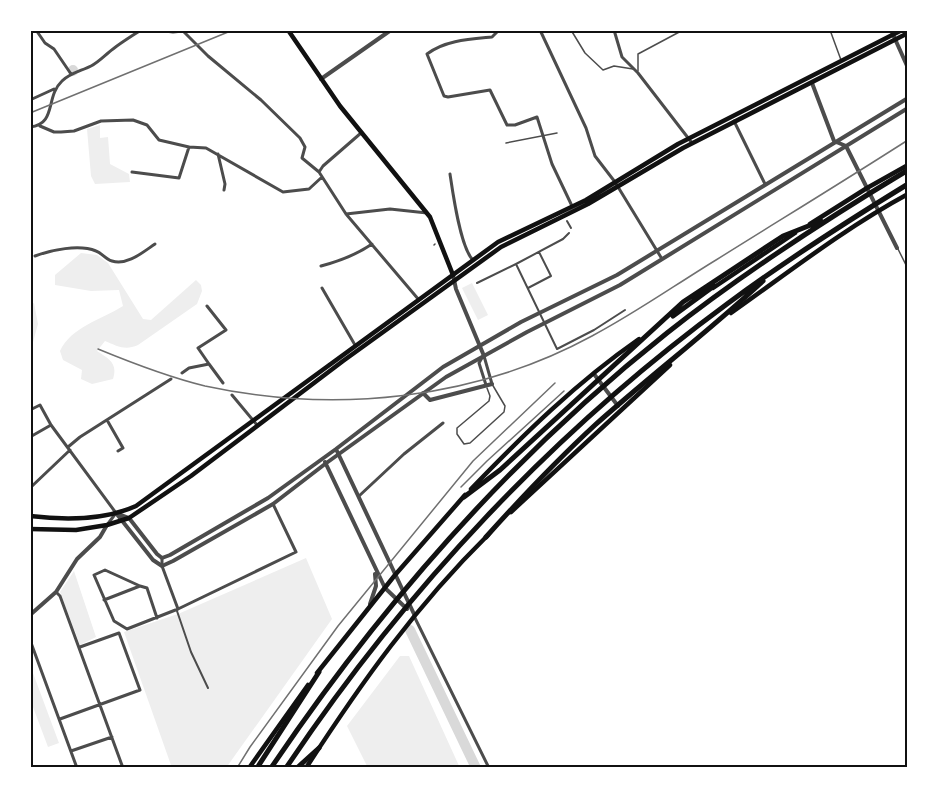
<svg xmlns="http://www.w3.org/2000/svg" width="938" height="798" viewBox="0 0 938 798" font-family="Montserrat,sans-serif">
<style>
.green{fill:#eee}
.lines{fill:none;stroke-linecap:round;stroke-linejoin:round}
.river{stroke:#d9d9d9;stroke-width:10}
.service{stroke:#4c4c4c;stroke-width:1.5}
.pedestrian{stroke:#4c4c4c;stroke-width:2}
.minor{stroke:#4c4c4c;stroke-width:3}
.tertiary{stroke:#4c4c4c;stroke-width:4}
.primary{stroke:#111;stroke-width:4.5}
.trunk{stroke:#111;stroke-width:4.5}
.motorway{stroke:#111;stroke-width:5}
.tram{stroke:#707070;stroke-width:1.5}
.rail{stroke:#707070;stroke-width:1.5}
.neatline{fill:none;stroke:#111;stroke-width:2}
</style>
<rect width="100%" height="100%" fill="#fff"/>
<!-- green -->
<path class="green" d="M100,125V138L108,137L110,164L129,174L130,182L95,184L91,176L87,129Z
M81,253L97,255L108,263L143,319L151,320L196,280L201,285L202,291L197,304L138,345C125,351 117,346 105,341L97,351C109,359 118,363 113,379L92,384L81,379L82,370L63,360L60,351C71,327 101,320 123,306L119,290L91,291L55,285V275Z
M472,283L488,315L478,320L462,288Z
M34,303L38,324L30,353V305Z
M306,558L332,619L226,768H172L124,632L178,614Z
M74,571L96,637L80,645L60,592Z
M400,656H409L460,768H368L347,726Z
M30,665L59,743L48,747L30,699Z"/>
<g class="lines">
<!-- river -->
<path class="river" d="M73,70V71
M410,630L476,768"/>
<!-- service -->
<path class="service" d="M571,30L585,53L603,70L614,66L633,69
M830,30L841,60
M638,71V54L683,30
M506,143L557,133
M434,245L435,244
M898,249L908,269
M487,388L490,396L489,401L457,428V434L464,444L470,443L504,412L505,406L492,384"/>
<!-- pedestrian -->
<path class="pedestrian" d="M567,221L571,228
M516,264L563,239L569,233
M477,283L516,264L557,349L594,330L625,310
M528,288L551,276L539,252
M177,611L191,652L208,688"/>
<!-- minor -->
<path class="minor" d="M36,30L45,43L54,49L71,74
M157,30L173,32L193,30
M499,30L492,37C471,39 445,40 427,54L444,96L448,97L490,90L507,125H515L537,117L552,164L572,206
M540,30L586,128L595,156L615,182L662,259
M614,30L622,57L638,73L692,143
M184,32L208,56L261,100L300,138L305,147L302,158L319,172L346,214L419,300
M30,100L54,89
M734,121L765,184
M40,126L54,132H61L74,131L101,121L133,120L147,125L159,140L189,147L206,148L283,192L309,189L322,177
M30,127C57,124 45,97 62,81C70,73 81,71 91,66C99,62 106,54 113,49C122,42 132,36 141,30
M218,154L225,184L224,190
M132,172L179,178L189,147
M319,172L323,166L361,133
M450,174C453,194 460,245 472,259
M346,214L390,209L427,213
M35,256C51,250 79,244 96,251C102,253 105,259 112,261C127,266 143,252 155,244
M321,266C340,261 356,255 372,244
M322,288L355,345
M207,306L226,330L198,348L209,364
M483,356L479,363L486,385
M484,356L492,384
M182,373L189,368L209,364L223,383
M232,395L257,425
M30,410L40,405L51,425L116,513L107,525
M107,420L123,448L118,451
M30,437L51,425
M68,447L80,437L171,379
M30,488L70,450
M359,496L404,454L443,423
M162,558V566L178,609L296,552L273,504
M140,586L147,588L157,618
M56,592L60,596L123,768
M104,600L140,586L105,570L94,575L114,621L127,629L178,609
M414,616L489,768
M30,640L77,768
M60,719L140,690L119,633L80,647
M71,751L112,737"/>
<!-- tertiary -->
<path class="tertiary" d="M891,30L908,68
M321,79L391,30
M812,83L834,141L846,146L897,248
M453,275L456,289L484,356
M594,374L618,406
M423,393L430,400L492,384
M336,449L414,614
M325,462L385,588L407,609
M116,513L153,560L162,566L173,561L273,504L325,464L446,377L527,332L620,285L908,108
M116,513L129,518L157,554L162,558L170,555L268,498L336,449L443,367L521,322L617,275L908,98
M370,604L376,586L375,574
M30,615L56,592L77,559L100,537L107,525"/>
<!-- primary -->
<path class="primary" d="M288,30L340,106L430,217L453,275"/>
<!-- trunk -->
<path class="trunk" d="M810,224L867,188L908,165
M713,288L795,233
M731,313C789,272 845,228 908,194
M471,489C523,435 577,382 639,339
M511,512L670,365
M30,516C63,520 105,520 136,506L498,242L586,200L678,144L902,30
M30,529L76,530L107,525L129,518L191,476L343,361L501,247L588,204L683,148L908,33
M317,673L395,575L465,495
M249,768L308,685
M306,768C361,683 416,606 488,535"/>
<!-- motorway -->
<path class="motorway" d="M673,316L714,286
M464,497L500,470L683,302L783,236L821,221
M486,537C521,498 557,460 595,425C650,376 709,331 763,281
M257,768L319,672
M271,768C381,605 513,455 667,333C743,273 825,220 908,170
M286,768C405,590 554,431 727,304C785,261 846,222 908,184
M297,768L319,748"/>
<!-- tram -->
<path class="tram" d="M461,487L487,461L564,391
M237,768L250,747L338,626L473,461L555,383"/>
<!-- rail -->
<path class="rail" d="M30,113L233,30
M98,349C132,363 168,377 205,386C335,414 474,400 592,336C634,314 675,285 716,260C780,220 844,181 908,140"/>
</g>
<!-- border -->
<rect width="938" height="798" fill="none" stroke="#ffffff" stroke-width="63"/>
<rect x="32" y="32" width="874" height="734" class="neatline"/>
</svg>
